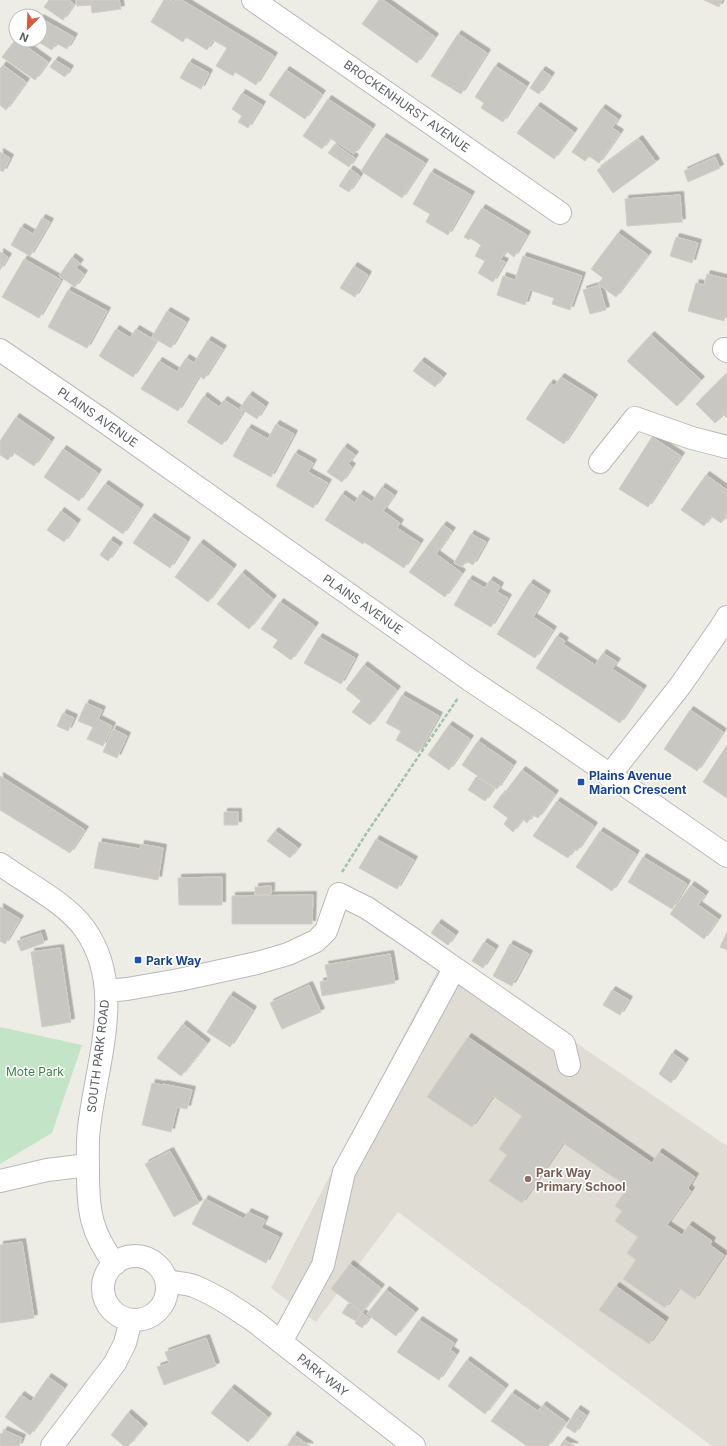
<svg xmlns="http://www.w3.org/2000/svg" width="727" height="1446" viewBox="0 0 727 1446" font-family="Inter,sans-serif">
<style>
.education{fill:#dedcd3}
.green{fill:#c3e4c6}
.building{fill:#c9c7c2;stroke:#d2cfc3;filter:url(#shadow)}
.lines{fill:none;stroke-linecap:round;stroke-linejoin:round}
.minor-casing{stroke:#b7b9be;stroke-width:24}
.path{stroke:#9cc4ab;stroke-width:2.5;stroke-dasharray:4 2;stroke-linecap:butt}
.minor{stroke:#fff;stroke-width:22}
.transit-dot{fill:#1a4fb4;stroke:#fff;stroke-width:1.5}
.education-dot{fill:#8d6e63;stroke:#fff;stroke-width:1.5}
.labels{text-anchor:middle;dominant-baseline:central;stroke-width:3;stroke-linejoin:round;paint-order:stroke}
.street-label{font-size:12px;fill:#5c5f64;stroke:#fff}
.transit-label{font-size:12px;font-weight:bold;fill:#164399;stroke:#fff;text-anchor:start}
.park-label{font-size:12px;fill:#3c8446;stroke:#fff}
.education-label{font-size:12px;font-weight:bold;fill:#785e54;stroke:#fff;text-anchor:start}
</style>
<defs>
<filter id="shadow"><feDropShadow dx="3.5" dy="-3.5" stdDeviation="0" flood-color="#0004"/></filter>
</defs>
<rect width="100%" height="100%" fill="#eeede5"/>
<!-- education -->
<path class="education" d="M411,930L727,1146V1446H712L398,1212L316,1322L271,1288L440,966Z"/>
<!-- green -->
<path class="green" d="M0,1027L82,1045L52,1133L0,1164Z"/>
<!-- building -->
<path class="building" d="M49,0H69L74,4L63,20L44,7Z
M76,0H119L121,9L92,13L91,5L77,6Z
M164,0H171L174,2L175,0H182L274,56L256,85L235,72L233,76L216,66L227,48L213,40L207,50L186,37L183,42L151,22Z
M379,0H383L435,37L417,63L362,24Z
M704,0H722L719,7Z
M40,18L74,37L67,49L56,43L52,50L35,40H40Z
M458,34L487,53L461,94L431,76Z
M16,39L48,62L35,80L2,57Z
M55,60L70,69L65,77L50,67Z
M189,62L209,73L201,89L180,78Z
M3,65L26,82L6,110L0,105V69Z
M495,66L526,86L503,122L481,108L484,103L475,97Z
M286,70L322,94L305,119L269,95Z
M542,70L551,76L539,94L530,88Z
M242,93L262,105L248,128L238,122L242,116L232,109Z
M328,99L372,128L354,154L330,138L322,149L303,136Z
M537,106L574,132L554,159L517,133Z
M602,108L618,119L612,128L620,133L599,163L589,156L585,161L572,152Z
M383,137L425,163L402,198L361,171Z
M639,139L656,162L613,193L597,170Z
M335,144L355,158L349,167L328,153Z
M0,152L10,158L3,172L0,170Z
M715,157L720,168L688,182L684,171Z
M350,169L360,176L349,192L339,186Z
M431,172L471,195L448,235L426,222L430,214L413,204Z
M680,195L682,222L627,226L625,199Z
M482,208L527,235L514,257L506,251L500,260L505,262L493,282L478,273L485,261L475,256L481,245L470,238L469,240L464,237Z
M42,218L50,222L30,256L11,245L21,227L33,234Z
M618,233L648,255L616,297L598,284L603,278L591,269Z
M676,237L698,243L692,263L670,256Z
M0,252L8,257L0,270Z
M523,256L582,276L570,310L552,304L554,298L530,290L525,305L497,295L503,276L515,280Z
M72,257L80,263L76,268L84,274L75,287L59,276Z
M24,259L61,280L39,318L2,297Z
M354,266L368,275L355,297L340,288Z
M707,274L727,279V310L724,321L688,311L696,283L704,285Z
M599,285L606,310L590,314L583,290Z
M68,290L107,311L87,348L48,327Z
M167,311L186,322L171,348L152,337Z
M116,329L130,338L136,329L156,341L133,377L99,356Z
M651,335L701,380L677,406L627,361Z
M208,340L223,349L204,379L199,376L178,411L141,389L159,361L177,372L186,358L194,363Z
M421,361L443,377L435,387L413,371Z
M726,374L727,375V418L724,415L715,423L696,404Z
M561,377L594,398L564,444L526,419L550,383L554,386Z
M249,395L265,406L257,419L240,408Z
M204,396L219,407L224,400L243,412L222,445L187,422Z
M16,417L51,441L34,466L13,452L8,460L0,455V441Z
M276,424L294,434L271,477L233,456L248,428L268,439Z
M652,437L681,456L648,507L619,489Z
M344,447L355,455L348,464L352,467L342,482L327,472Z
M63,449L98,473L79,501L44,477Z
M295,453L313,463L308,472L328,483L313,508L276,486Z
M706,475L727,490V515L721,523L711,516L704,526L681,510Z
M105,484L140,508L123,534L87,509Z
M382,487L394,495L383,511L400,523L397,528L420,543L404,568L364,542L363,544L325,520L342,494L355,503L360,494L372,502Z
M61,511L77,523L64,542L47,530Z
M151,517L187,541L170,568L133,543Z
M443,525L452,531L436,554L462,573L445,597L409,572Z
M471,534L486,542L473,565L466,561L462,567L454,563Z
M110,540L119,546L108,561L100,555Z
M200,543L233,568L208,602L175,577Z
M242,573L273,599L249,629L217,604Z
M469,579L485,588L490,580L500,586L497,592L508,598L491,627L454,605Z
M530,583L547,594L533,617L553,630L535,658L497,634Z
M280,602L315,626L291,660L273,647L278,640L261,629Z
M557,636L565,641L563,644L595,665L603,653L617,662L612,669L643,689L620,723L536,668Z
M319,637L355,658L341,684L304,663Z
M364,665L397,690L370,725L352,712L361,701L346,689Z
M402,695L439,716L418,753L396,740L401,731L386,723Z
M86,703L102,710L98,719L112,726L103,746L87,739L93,727L78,721Z
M690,710L723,732L697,771L664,749Z
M63,713L74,718L68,731L57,726Z
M449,725L470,739L449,770L428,755Z
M113,729L127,736L117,758L103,752Z
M478,741L513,765L497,789L462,765Z
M727,745V798L703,782Z
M522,770L555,794L538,818L533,815L527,823L523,819L513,832L504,824L508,818L493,807L502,794L503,795Z
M0,776L85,830L70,853L0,810Z
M476,777L494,788L485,801L468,790Z
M557,801L594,826L577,851L574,849L568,858L533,836Z
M224,812H238V825H224Z
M275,831L298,848L290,858L267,841Z
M600,831L636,854L612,891L576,867Z
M376,839L414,860L397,889L359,868Z
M99,842L140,849L141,844L163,848L158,880L94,868Z
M643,857L687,884L672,909L628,882Z
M222,877V905H179L178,878Z
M691,885L705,895L698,905L718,919L704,939L670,914Z
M271,886V894L255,895V887Z
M313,895L312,924H232V896Z
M0,907L20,919L5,944L0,941Z
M438,923L455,935L448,945L431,933Z
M727,932V950L720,947Z
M41,933L44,943L21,951L17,941Z
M484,942L495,949L483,968L472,961Z
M510,944L529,954L512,986L493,976Z
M60,948L71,1022L42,1027L31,952Z
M390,954L395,983L322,996L320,982L328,980L325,965Z
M309,985L321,1012L282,1029L270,1003Z
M612,990L629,1000L620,1015L603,1005Z
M230,995L253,1010L230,1047L207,1032Z
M183,1024L207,1043L181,1076L157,1058Z
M468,1037L652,1163L659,1152L695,1177L688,1188L691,1191L667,1225L682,1235L689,1225L712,1241L710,1245L724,1255L695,1299L679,1288L665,1308L623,1279L636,1260L627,1253L638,1237L615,1221L622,1211L615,1206L628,1187L563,1143L522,1203L489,1181L507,1155L499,1149L522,1116L493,1096L472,1127L427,1097Z
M672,1053L685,1062L671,1083L659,1074Z
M152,1083L163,1085V1084L192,1090L187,1109L177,1107L171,1132L142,1125Z
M170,1151L199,1203L174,1217L145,1164Z
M205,1199L244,1219L248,1212L265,1220L261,1228L279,1237L266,1263L192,1224Z
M22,1242L34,1318L0,1323V1245Z
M350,1264L381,1288L362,1312L331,1289Z
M616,1286L665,1321L649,1344L599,1310Z
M386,1290L415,1312L396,1336L367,1314Z
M348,1304L361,1312L356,1321L342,1313Z
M362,1313L369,1318L362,1328L355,1323Z
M419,1320L454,1343L450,1350L456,1354L439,1380L397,1352Z
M206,1338L216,1366L164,1385L157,1367L169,1363L165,1352Z
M467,1360L505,1388L485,1414L448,1386Z
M48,1377L64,1388L30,1435L5,1417L21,1395L31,1402Z
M231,1388L268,1417L248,1442L211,1413Z
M512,1393L538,1411L543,1405L566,1422L548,1446H527L491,1421Z
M577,1409L586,1415L575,1433L566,1427Z
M128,1413L144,1427L128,1446H124L111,1435Z
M4,1430L22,1438L19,1446H0V1433L2,1434Z
M294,1435L310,1446H287Z
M564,1440L575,1446H560Z"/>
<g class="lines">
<defs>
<path id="minor" d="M253,0L560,213
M724,349L727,351
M0,350L98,417L470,680L551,734L727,856
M600,462L635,418L692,438L727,447
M609,776L680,686L725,621L727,617
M0,864C26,883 65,902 84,928C127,987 96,1063 89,1128C87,1143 88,1158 88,1173C88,1211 91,1233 115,1264
M106,991L127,989L179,980L257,963L288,954L316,941L326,931L339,894L367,908L407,935L564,1044L569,1065
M0,1181L47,1170L88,1165
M103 1288a32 32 0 1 1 64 0a32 32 0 1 1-64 0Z
M167,1281C175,1283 186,1283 194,1286C216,1295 235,1308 254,1321L414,1446
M281,1342L323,1265L344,1172L454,969
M52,1446L115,1363L125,1343L131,1320"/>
</defs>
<!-- minor casing -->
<use href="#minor" class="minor-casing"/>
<!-- path -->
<path class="path" d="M342,872L366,834L458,698"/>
<!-- minor -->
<use href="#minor" class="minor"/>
</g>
<!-- markers -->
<g class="transit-dot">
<rect x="577" y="778" width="8" height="8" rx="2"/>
<rect x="134" y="956" width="8" height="8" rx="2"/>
</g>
<circle class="education-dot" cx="528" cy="1179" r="4"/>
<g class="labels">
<!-- street labels -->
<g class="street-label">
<text transform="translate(407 106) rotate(35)">BROCKENHURST AVENUE</text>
<text transform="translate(98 417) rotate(35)">PLAINS AVENUE</text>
<text transform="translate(363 604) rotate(35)">PLAINS AVENUE</text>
<text transform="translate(98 1056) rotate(-83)">SOUTH PARK ROAD</text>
<text transform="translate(323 1375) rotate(38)">PARK WAY</text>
</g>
<!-- transit labels -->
<g class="transit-label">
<text x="589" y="775">Plains Avenue<tspan x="589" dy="14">Marion Crescent</tspan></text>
<text x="146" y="960">Park Way</text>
</g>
<!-- park labels -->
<g class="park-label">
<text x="35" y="1071">Mote Park</text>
</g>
<!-- education labels -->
<g class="education-label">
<text x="536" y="1172">Park Way<tspan x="536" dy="14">Primary School</tspan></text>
</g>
</g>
<!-- north arrow -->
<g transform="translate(28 28) rotate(203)"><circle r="19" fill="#ffffff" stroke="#bebfc1"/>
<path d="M0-3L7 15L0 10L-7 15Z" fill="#dd583b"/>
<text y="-6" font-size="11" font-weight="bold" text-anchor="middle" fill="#5c5f64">N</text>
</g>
</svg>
